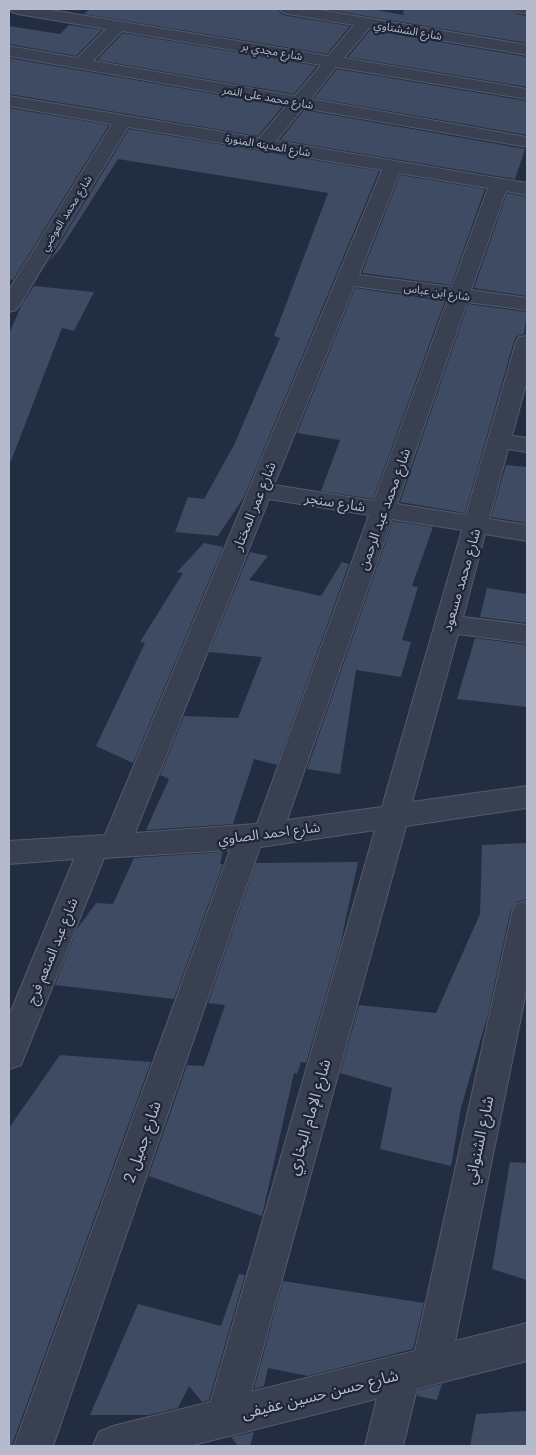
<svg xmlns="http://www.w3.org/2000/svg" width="536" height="1455" viewBox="0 0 536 1455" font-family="'DM Sans','Noto Sans Arabic',sans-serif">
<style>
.building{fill:#3f4b62}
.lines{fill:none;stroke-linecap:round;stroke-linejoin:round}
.minor-casing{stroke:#535b6c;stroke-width:2}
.tertiary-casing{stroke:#535b6c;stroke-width:2}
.minor{fill:#384052;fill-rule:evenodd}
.tertiary{fill:#384052;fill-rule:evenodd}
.labels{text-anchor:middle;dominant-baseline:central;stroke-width:4.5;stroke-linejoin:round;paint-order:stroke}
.far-street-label{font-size:11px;fill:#b5bbcc;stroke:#1d2537}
.street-label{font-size:14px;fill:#b5bbcc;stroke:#1d2537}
.near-street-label{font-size:16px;fill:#b5bbcc;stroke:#1d2537}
</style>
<rect width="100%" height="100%" fill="#232d42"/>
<!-- building -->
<path class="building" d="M90,9H278L281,14L288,16L350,26L327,54L84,14Z
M324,9H371L403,15L404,9H513L517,14L527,16V43Z
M69,25L102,30L76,56L9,44V26L60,34Z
M370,30L527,57V87L348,57Z
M123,33L317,66L294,94L97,60Z
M9,58L283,106L258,136L9,94Z
M337,69L527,101V135L314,98Z
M9,108L109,125L13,280L9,279Z
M304,110L525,149L515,179L280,140Z
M129,129L379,171L244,497L218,536L175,532L188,497L204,499L234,445L280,338L274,336L328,193L118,159L61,248L48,263Z
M400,175L485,189L451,285L362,273Z
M507,193L527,197V296L474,288Z
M34,286L94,292L74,331L62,328L11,461L9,460V334L22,304Z
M355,288L445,301L373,499L321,491L340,440L297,433Z
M468,304L527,312L524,334L517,336L514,341L465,513L400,502Z
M506,465L527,467V523L491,517Z
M393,521L433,527L412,586L418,587L402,640L411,642L401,677L356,670L340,774L307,769Z
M204,543L223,547L133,763L96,746L145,643L140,642L183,573L177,572Z
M250,552L268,556L249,580L321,596L342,562L349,564L277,765L254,759L233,824L146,830L169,779L160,775L184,716L238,718L262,657L209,652Z
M487,588L527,594V623L480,617Z
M475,638L527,645V707L457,699Z
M527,843V899L516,902L510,913L488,1014L461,1108L451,1166L380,1149L392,1088L340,1073L359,1005L436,1013L480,914L482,845Z
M223,852L220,864H223L174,999L55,985L77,929L96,903L113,904L134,858Z
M358,862L340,946L306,1063L301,1062L297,1074L294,1073L262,1216L149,1176L145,1186L187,1065L204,1066L225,1005L208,1003L256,863Z
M60,1055L151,1062L12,1445L9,1446V1128Z
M510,1162L527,1163V1280L492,1269Z
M239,1274L245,1275L209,1400L202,1402L189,1386L178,1408L149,1415H90L138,1304L221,1326Z
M283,1281L424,1303L413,1349L308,1376L268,1368L264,1386L254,1389Z
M442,1384L437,1400L417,1396L418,1390Z
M527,1411V1446H470L476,1414Z
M254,1432L250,1446H238L231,1437Z"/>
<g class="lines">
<defs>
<path id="minor" d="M10,9H45L328,56L354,25L288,14L282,12L280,9H314L527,45V55L369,28L344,58L527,89V99L336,67L311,99L527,137V147L303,108L276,141L527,183V195L506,191L471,290L527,298V310L467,302L397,504L466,515L516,342L519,337L527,336V380L512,436L527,438V452L508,449L489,519L527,525V541L485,534L463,617L527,625V643L458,634L412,802L527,786V808L406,826L244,1418L239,1432L225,1437L211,1432L206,1418L375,830L260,847L53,1446H14L230,850L104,858L25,1055L21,1065L9,1069V1016L74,859L9,864V841L105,835L382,170L128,127L19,306L16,310L9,312V290L112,124L9,106V96L259,138L287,105L9,56V46L77,58L106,29L18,14L12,12ZM122,31L321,65L295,96L93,61ZM399,173L488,188L452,287L359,275ZM354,286L448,299L374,501L274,485ZM269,499L369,515L257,824L135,833ZM392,519L462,530L382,807L287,820Z
M515,9H527V14L517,12Z
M527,901V987L450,1366L444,1379L431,1385L419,1380L403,1446H365L383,1374L389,1361L402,1355L413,1360L512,913L516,904Z"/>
<path id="tertiary" d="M527,1323V1361L189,1446H93L99,1432L113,1426Z"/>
</defs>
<!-- minor casing -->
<use href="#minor" class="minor-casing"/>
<!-- tertiary casing -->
<use href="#tertiary" class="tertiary-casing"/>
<!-- minor -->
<use href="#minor" class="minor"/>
<!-- tertiary -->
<use href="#tertiary" class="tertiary"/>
</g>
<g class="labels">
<!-- far-street labels -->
<g class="far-street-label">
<text transform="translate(408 30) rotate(10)">شارع الششتاوي</text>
<text transform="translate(272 51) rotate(10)">شارع مجدي بر</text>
<text transform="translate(268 97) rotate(10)">شارع محمد على النمر</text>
<text transform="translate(268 145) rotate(10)">شارع المدينه المنورة</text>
<text transform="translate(66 213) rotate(-58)">شارع محمد العوضي</text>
<text transform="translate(437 292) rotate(8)">شارع ابن عباس</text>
</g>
<!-- street labels -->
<g class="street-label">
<text transform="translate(335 502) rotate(9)">شارع سنجر</text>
<text transform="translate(254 506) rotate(-68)">شارع عمر المختار</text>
<text transform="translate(384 509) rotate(-70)">شارع محمد عبد الرحمن</text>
<text transform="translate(461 580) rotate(-74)">شارع محمد مسعود</text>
<text transform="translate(269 833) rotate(-7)">شارع احمد الصاوي</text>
<text transform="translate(52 951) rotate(-68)">شارع عبد المنعم فرج</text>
</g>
<!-- near-street labels -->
<g class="near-street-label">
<text transform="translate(309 1117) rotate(-74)">شارع الإمام البخاري</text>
<text transform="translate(479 1140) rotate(-78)">شارع الشنواني</text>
<text transform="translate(142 1142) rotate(-71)">شارع جميل 2</text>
<text transform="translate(320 1394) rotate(-14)">شارع حسن حسين عفيفى</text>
</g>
</g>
<!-- border -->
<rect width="536" height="1455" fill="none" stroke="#b5bbcc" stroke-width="20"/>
</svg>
